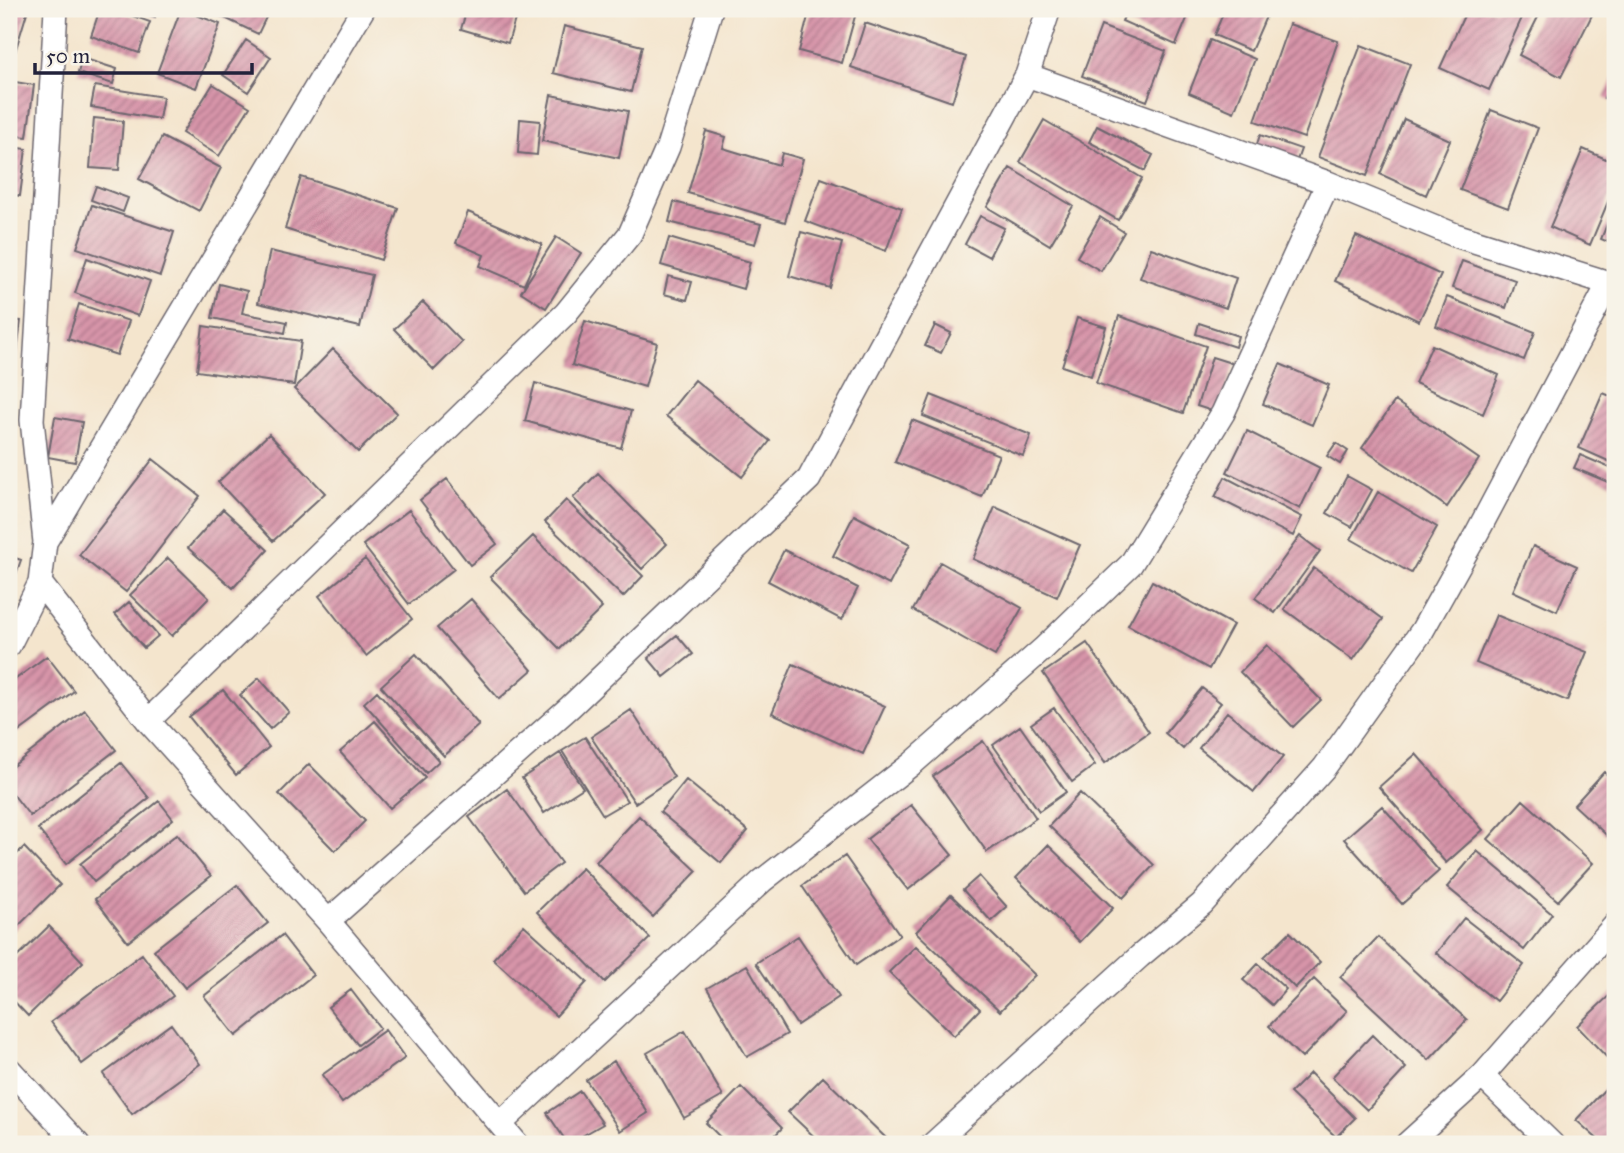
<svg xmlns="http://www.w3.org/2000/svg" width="1624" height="1153" viewBox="0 0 1624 1153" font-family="'IM FELL Great Primer',serif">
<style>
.building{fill:url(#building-hatch)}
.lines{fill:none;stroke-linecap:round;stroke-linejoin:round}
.street-casing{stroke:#6c666e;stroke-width:26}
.street{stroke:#fff;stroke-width:23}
</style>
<defs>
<pattern id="building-hatch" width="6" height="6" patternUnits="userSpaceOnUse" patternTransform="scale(1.75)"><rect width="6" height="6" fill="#d794a9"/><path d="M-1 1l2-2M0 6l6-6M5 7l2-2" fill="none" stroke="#ae788b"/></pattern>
</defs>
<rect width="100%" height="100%" fill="#f7f3e8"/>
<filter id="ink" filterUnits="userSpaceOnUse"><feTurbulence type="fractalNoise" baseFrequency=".0143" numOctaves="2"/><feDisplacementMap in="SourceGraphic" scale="14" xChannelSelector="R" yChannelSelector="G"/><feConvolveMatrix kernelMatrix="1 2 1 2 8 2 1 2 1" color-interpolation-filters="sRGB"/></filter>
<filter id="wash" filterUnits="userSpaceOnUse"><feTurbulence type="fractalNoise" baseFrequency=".00686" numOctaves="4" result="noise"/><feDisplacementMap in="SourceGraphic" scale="28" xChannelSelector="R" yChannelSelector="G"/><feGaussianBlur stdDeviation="1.57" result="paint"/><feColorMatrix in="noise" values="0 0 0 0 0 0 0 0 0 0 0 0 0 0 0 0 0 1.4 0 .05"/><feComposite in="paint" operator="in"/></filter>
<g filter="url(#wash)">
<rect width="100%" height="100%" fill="#f4e5cd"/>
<g id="blocks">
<!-- building -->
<path class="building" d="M9,9H28L15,52L9,50Z
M100,9H113L150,22L139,53L91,36Z
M134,9H158L155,17Z
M181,9L220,24L196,88L157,73Z
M206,9H270L258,34Z
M467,9H518L508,43L461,29Z
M810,9H857L842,63L799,51Z
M1127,9H1191L1176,45L1122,21Z
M1225,9H1261L1268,12L1251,51L1214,35Z
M1467,9H1526L1489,90L1440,68Z
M1542,9L1594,11L1561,77L1519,55Z
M865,23L966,57L952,102L851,67Z
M1289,24L1338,41L1304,138L1255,121Z
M564,26L642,46L631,92L553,73Z
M1101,26L1166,51L1147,101L1082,76Z
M246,40L271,57L248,92L223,75Z
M1210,40L1255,59L1234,112L1189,93Z
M1361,45L1410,64L1367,176L1318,157Z
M82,58L117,69L113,84L78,73Z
M1615,74V103L1604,98Z
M9,81L34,85L27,137L9,135Z
M213,84L250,107L219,156L182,133Z
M95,86L163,97L159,119L91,107Z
M551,95L628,111L619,158L542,141Z
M1491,110L1538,128L1508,208L1460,190Z
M94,118L123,121L119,170L90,168Z
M520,119L540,121L537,155L518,153Z
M1404,119L1450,140L1426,195L1380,174Z
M1044,120L1142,178L1118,220L1020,162Z
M1097,126L1153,155L1145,171L1089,142Z
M706,131L726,137L723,148L779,165L782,153L803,159L785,222L688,193Z
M1260,135L1301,149L1295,166L1254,153Z
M162,137L221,168L199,211L139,179Z
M9,147L26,149L20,196L9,194Z
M1583,149L1615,163V185L1590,245L1550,227Z
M1010,168L1073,206L1050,245L987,207Z
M301,177L398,208L381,260L285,229Z
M821,178L902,208L886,251L805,221Z
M96,186L128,198L123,212L91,200Z
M674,202L761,224L755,244L669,222Z
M92,205L174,232L160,276L77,248Z
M1615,205V245L1601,239Z
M468,212L542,244L524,285L480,266L484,255L456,243Z
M980,216L1004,228L989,257L965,244Z
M1100,217L1124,232L1101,271L1077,257Z
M801,232L842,243L830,288L789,276Z
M1356,236L1441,275L1419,321L1335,281Z
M556,237L581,253L546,308L521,292Z
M669,238L750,262L743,289L661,265Z
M1151,248L1236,278L1226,308L1140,278Z
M270,251L372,275L360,327L258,303Z
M87,258L150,281L138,316L75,293Z
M1462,261L1515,280L1506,308L1452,288Z
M9,275L17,276L14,297H9Z
M668,276L692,282L687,300L664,294Z
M219,284L247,291L242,313L287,322L285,333L212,318Z
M1447,297L1535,332L1524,360L1436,326Z
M423,302L462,342L434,370L394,329Z
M79,304L129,321L117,355L68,339Z
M1119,316L1206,346L1183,413L1096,383Z
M1077,318L1106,327L1091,376L1062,366Z
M9,320L21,321L15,366H9Z
M585,321L657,343L645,387L572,365Z
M1199,323L1238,336L1235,347L1196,334Z
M935,325L951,333L941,353L925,346Z
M203,326L301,341L294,385L197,371Z
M1432,345L1499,375L1483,414L1415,383Z
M333,349L397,413L358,452L294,389Z
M1212,357L1234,364L1218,413L1197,406Z
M1280,364L1329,385L1312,425L1263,404Z
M695,380L770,441L742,477L666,416Z
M535,383L631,411L621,448L525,421Z
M1603,393L1615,398V464L1579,448Z
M931,395L1031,435L1023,456L923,416Z
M1395,401L1479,459L1447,507L1362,448Z
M55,417L82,422L75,462L48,457Z
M912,420L999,455L982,497L895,462Z
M1247,431L1320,468L1300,509L1227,472Z
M269,434L325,493L273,541L218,482Z
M1336,443L1348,451L1340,464L1327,456Z
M1580,455L1615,470V485L1574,468Z
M153,459L200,496L126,592L79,555Z
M598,473L667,544L642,569L573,498Z
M1347,476L1372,490L1352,527L1327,513Z
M1225,477L1302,517L1293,536L1215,497Z
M447,479L497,544L470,565L420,500Z
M1378,492L1437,527L1411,573L1351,539Z
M566,500L643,576L623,597L545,522Z
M995,507L1080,545L1057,597L973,559Z
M223,509L268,550L233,588L188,548Z
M409,510L454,569L409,604L363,545Z
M854,515L910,544L889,585L833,556Z
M533,536L602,608L560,649L490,577Z
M1300,536L1320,551L1275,613L1255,598Z
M1533,546L1577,566L1557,611L1513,591Z
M784,550L858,588L842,620L768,581Z
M9,556L21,560L16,574L9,572Z
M168,558L209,598L172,636L130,595Z
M365,559L412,619L366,656L319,596Z
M940,562L1022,608L995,656L913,610Z
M1314,568L1383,619L1353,660L1284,609Z
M1152,581L1233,625L1209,669L1128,625Z
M471,599L532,670L499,699L437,628Z
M129,602L158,636L144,648L115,614Z
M1496,615L1587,652L1567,701L1476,663Z
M677,635L693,654L664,677L648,658Z
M1087,643L1149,732L1105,763L1043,673Z
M1267,645L1321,700L1293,727L1240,672Z
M416,654L479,725L444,756L381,686Z
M47,656L74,691L9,739V684Z
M793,664L885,706L863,754L772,713Z
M259,678L289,712L270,729L240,695Z
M1202,688L1221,703L1183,749L1165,733Z
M223,690L269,747L236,775L189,717Z
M377,691L439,761L426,773L364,703Z
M1054,708L1095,765L1072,782L1031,724Z
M85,710L116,750L30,816L9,789V769Z
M631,710L674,777L635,803L591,737Z
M1227,712L1283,757L1254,792L1199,748Z
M375,721L425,778L390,808L340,752Z
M1020,726L1066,792L1039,811L993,745Z
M585,737L627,801L603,815L562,751Z
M983,741L1036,818L987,852L933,776Z
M560,753L583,788L544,813L522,778Z
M1416,754L1483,830L1446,863L1379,787Z
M121,763L149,798L66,864L38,829Z
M309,764L365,821L335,851L279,794Z
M1604,772L1615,782V843L1574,805Z
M686,780L748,831L721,863L660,812Z
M507,789L561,863L524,891L469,817Z
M1080,793L1154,865L1123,898L1049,826Z
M1523,800L1593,863L1558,901L1488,839Z
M159,801L173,819L94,882L80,864Z
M911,805L952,855L908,890L867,839Z
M1382,806L1439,871L1402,904L1344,839Z
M639,816L697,871L653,917L596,862Z
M177,834L211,876L128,942L95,899Z
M1048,845L1113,908L1080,942L1016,878Z
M24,847L60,885L9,935V862Z
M1477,851L1552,914L1524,950L1447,887Z
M845,856L900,935L856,965L802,886Z
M582,868L650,938L605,982L537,912Z
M979,876L1007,907L991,921L963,890Z
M237,885L268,923L185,988L154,950Z
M951,895L1035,975L1000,1011L916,932Z
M1464,918L1524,965L1496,1001L1436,953Z
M524,925L587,982L556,1016L493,959Z
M49,926L83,962L28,1016L9,996V965Z
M1290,932L1320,962L1295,988L1264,957Z
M282,935L313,975L236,1036L204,996Z
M798,936L839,997L797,1025L756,963Z
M1378,937L1467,1020L1429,1060L1340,977Z
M916,946L980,1009L954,1036L889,972Z
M142,954L173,996L82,1064L51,1022Z
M1258,964L1286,989L1272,1005L1243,980Z
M747,965L787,1034L747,1057L707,988Z
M1314,979L1347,1011L1302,1058L1269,1026Z
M351,990L380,1028L358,1045L328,1007Z
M1615,990V1066L1577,1026Z
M171,1024L200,1064L132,1114L103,1074Z
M385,1030L405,1058L342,1103L322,1075Z
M685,1031L723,1096L684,1118L647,1053Z
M1372,1035L1406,1068L1367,1110L1332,1077Z
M614,1061L648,1113L620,1131L586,1080Z
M1310,1073L1355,1118L1336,1137L1290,1093Z
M823,1077L888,1140L883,1144H822L788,1112Z
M741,1087L782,1128L767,1144H727L706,1123Z
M1607,1087L1615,1094V1144H1603L1576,1120Z
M580,1091L603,1124L568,1144L547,1113Z"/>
</g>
</g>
<g filter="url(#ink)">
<use href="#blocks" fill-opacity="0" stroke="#6c666e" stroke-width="2"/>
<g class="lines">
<defs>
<path id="street" d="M1027,75L1328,183L1455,235L1615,285
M45,542L363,9
M40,583L148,721L328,921L517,1144
M9,645L40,583L45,542L32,420L56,9
M148,721L566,313L630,234L668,147L711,9
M328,921L570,707L809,479L1027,75L1049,9
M9,1069L78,1144
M1482,1076L1552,1144
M500,1124L762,881L913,763L1043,649L1131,564L1223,413L1328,183
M933,1144L1140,956L1202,904L1324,768L1422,631L1478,531L1609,283
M1407,1144L1482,1076L1615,925"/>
</defs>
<!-- street casing -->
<use href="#street" class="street-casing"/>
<!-- street -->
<use href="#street" class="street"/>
</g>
</g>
<!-- margin -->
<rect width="1624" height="1153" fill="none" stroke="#f7f3e8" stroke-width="35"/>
<!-- scale -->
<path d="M35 63v10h217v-10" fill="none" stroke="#22223b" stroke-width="3.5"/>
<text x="46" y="63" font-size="21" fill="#22223b" stroke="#f7f3e8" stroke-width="5" paint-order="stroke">50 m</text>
</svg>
